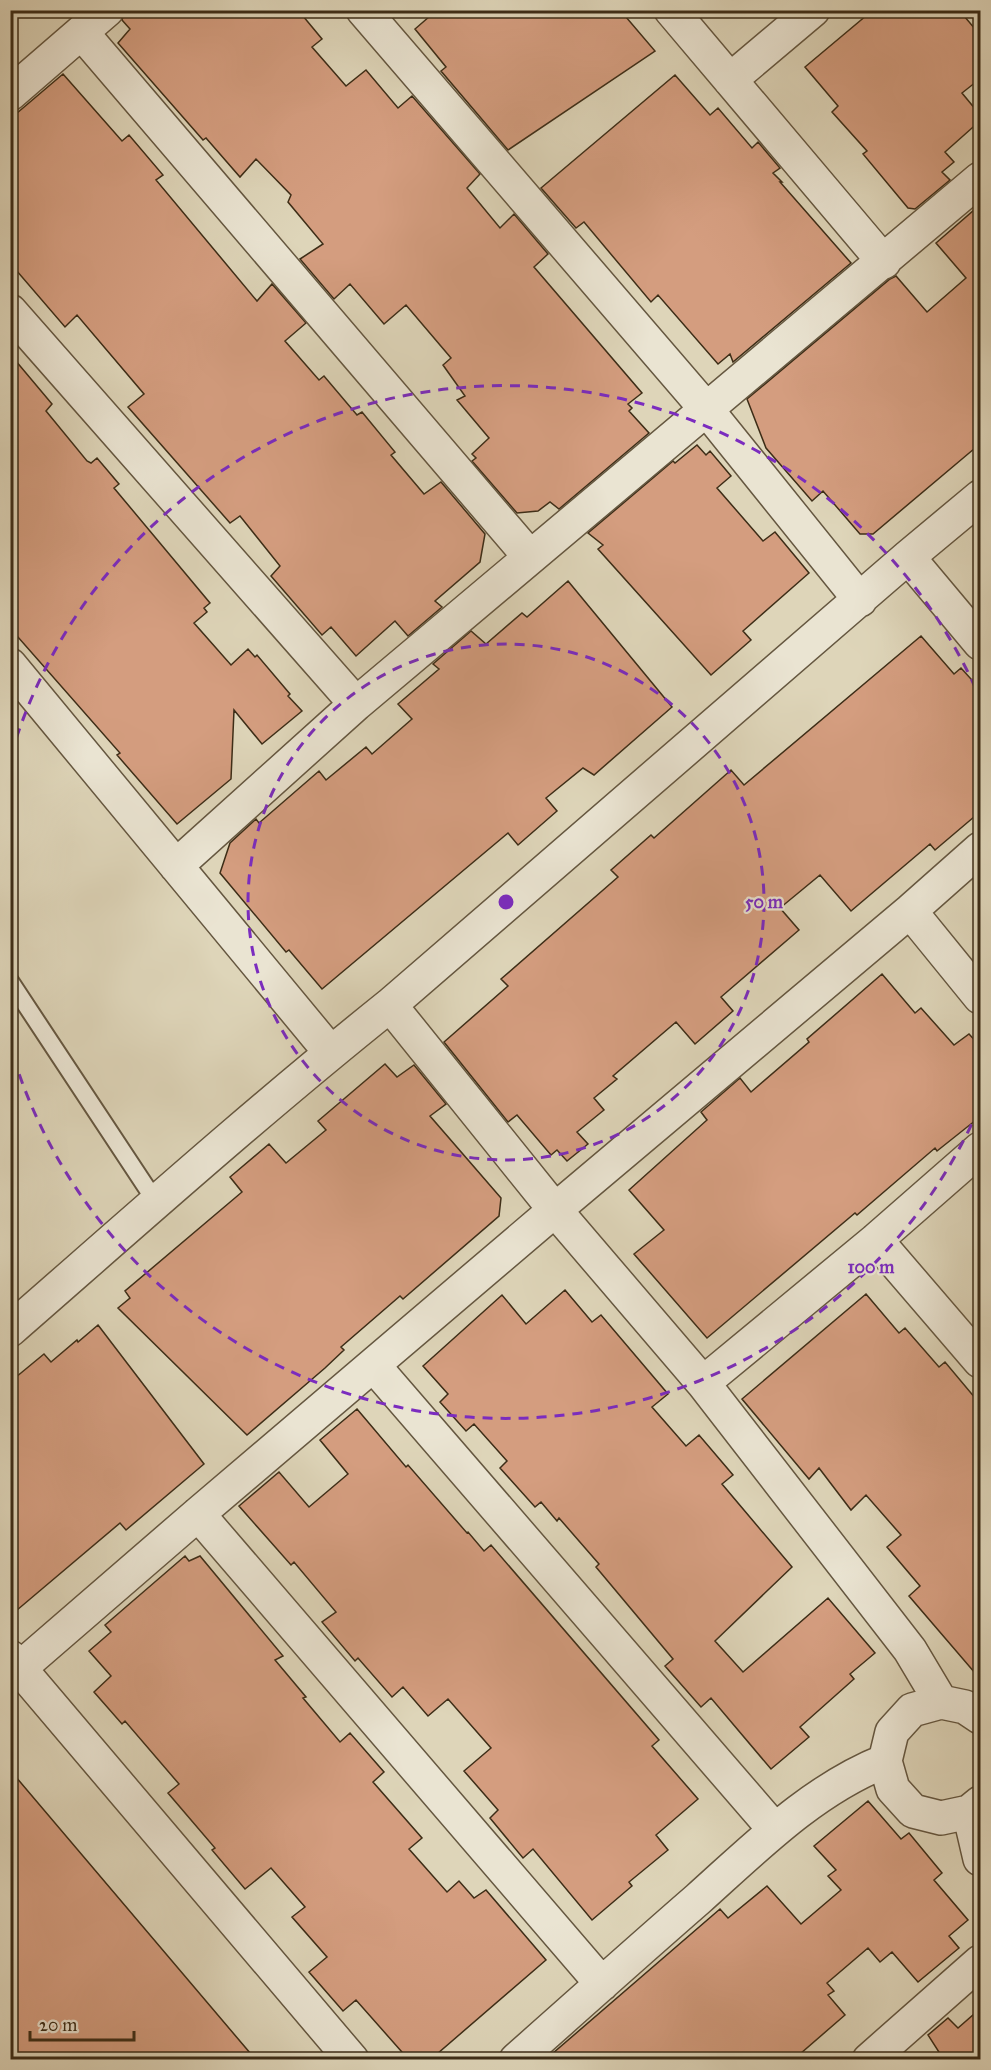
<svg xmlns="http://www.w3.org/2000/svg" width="991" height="2070" viewBox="0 0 991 2070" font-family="'IM FELL Great Primer',serif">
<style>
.building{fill:#d49d7f;stroke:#3d2d17;stroke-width:1.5}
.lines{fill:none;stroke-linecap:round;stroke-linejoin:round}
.service-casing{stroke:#655740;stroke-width:20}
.minor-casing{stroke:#655740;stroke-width:36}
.service{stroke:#eae4d2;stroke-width:16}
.minor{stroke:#eae4d2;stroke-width:33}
.ring{fill:none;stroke:#7b2cbf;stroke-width:3;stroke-dasharray:10 8}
.centre{fill:#7b2cbf;stroke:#eae4d2;stroke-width:3}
.ring-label{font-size:18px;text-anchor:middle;font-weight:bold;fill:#7b2cbf;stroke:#eae4d2;stroke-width:4.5;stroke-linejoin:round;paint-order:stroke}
</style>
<rect width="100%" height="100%" fill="#ded5b9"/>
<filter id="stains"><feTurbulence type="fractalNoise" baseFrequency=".00333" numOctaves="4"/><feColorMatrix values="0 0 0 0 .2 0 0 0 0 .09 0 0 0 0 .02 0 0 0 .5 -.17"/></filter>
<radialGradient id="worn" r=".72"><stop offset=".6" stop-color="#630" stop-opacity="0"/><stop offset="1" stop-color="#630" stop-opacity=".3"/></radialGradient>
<!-- building -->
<path class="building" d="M125,10H298L322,39L312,47L346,86L366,70L398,108L412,96L480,174L467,188L500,228L514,214L548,254L534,267L642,393L628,404L632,408L629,411L649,433L559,509L550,502L538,511L517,513L472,461L476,458L472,454L489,438L457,400L465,396L443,365L451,358L406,305L384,324L350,284L334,299L300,259L323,244L288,202L291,195L256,159L240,177L206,138L203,140L118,43L130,29L122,20Z
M437,10H620L655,51L508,150L441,71L446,67L415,29Z
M873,10H959L981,36V78L962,93L981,116V120L945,152L954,162L942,172L950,180L915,209L908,208L863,154L867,151L832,112L838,106L805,67Z
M63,74L122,141L129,135L163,175L156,180L257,301L272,284L306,323L285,341L319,380L324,376L357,415L362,412L395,452L391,455L424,494L441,482L485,534L480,562L435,601L442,607L408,636L395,621L356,656L331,627L322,635L271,576L280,566L240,516L230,523L128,407L144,394L77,315L65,327L10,263V119Z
M675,75L710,115L718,108L752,148L758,142L780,168L773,173L782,182H780L851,263L733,362L730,354L718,364L658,295L651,302L584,222L576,228L541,188Z
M981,204V443L873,534H860L823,491L812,501L766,448L747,399L890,279L896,276L927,312L966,278L936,243Z
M10,354L52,404L46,411L87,461L91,463L97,458L119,484L114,488L210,603L204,608L207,612L194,623L231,665L248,649L255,657L257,655L290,694L288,696L302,711L262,744L234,710L231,779L177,824L117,755L120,753L10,628Z
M697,445L706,455L710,451L731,476L717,488L763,541L775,532L809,573L743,631L751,640L711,675L598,549L603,545L588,533L673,461L675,463Z
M568,581L672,707L594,775L583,768L546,798L557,811L518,845L508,833L322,989L289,950L286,952L220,873L230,843L256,819L259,823L319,771L326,780L366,747L372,754L412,719L398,704L439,669L433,664L471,631L486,644L522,613L527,617Z
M921,636L954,674L961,668L981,690V811L935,850L930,844L851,911L820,875L780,908L799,930L721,997L733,1011L695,1044L676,1022L613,1076L617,1079L594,1098L604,1110L577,1132L588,1144L567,1161L557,1150L551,1155L517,1115L508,1122L444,1042L508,986L501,979L618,877L611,870L651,835L654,838L731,770L744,785Z
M882,974L915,1013L921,1008L954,1045L969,1034L981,1047V1116L937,1151L935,1148L857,1215L855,1213L707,1338L634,1254L664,1230L629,1190L707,1120L701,1112L740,1078L751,1092L809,1042L807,1039Z
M385,1064L397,1077L414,1065L446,1104L430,1116L501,1198L499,1216L403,1299L400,1296L341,1347L344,1350L325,1368L247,1435L118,1308L130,1298L125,1291L242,1192L230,1177L269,1144L286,1163L326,1130L318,1121Z
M565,1290L592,1322L601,1315L668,1394L652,1407L686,1446L699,1435L733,1475L722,1484L792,1567L715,1641L743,1672L828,1598L875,1653L850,1674L854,1679L800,1727L809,1737L771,1769L711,1698L701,1707L665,1666L673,1659L596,1567L599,1564L559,1518L557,1521L541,1502L535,1507L500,1468L507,1461L474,1424L466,1431L440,1402L448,1394L423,1366L502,1295L526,1324Z
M866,1294L899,1333L905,1328L939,1367L945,1362L981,1405V1680L909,1596L920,1586L887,1547L901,1535L866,1495L851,1510L819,1468L809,1479L742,1399Z
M98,1325L204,1464L126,1530L120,1523L10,1616V1382L44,1354L51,1362L77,1340L78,1342Z
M357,1409L406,1467L408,1465L467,1533L468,1532L484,1551L491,1545L659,1740L652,1746L698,1799L656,1835L668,1850L629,1882L632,1886L592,1920L533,1849L523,1858L490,1818L498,1810L464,1771L491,1748L448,1699L428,1716L403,1687L392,1697L358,1658L355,1661L322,1622L336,1612L294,1562L291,1565L239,1506L279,1472L309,1507L348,1474L320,1440Z
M185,1556L189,1561L200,1556L283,1656L275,1660L306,1697L303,1698L340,1742L350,1733L384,1772L373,1782L422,1838L409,1849L447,1892L459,1881L474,1898L486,1890L546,1960L430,2060H409L356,2000L343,2011L309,1972L327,1957L292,1917L305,1907L271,1868L245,1889L212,1850L215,1848L168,1793L179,1784L125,1721L122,1724L94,1692L111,1676L89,1651L111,1632L105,1625Z
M10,1770L256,2060H10Z
M868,1801L901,1839L909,1833L942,1873L934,1880L968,1920L949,1936L959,1948L918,1982L892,1952L880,1962L868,1948L827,1983L834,1991L828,1995L845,2015L793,2060H545L720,1909L728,1918L767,1886L801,1924L841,1890L828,1876L836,1870L814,1846Z
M981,2008V2060H944L928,2035L948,2018L958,2028Z"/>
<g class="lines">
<defs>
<path id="service" d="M10,981L156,1202"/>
<path id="minor" d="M363,10L707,410L860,600
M671,10L884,262
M82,33L530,557
M730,80L813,10
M10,94L107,10
M10,311L356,704
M908,557L980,643
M10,665L331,1053
M176,866L356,704L980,179
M910,911L980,997
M390,1005L555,1210L703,1383L910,1650L941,1702
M876,1240L980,1361
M10,1330C136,1220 260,1109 390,1005L908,557L980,497
M374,1366L775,1830
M703,1383L876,1240L980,1149
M198,1514L602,1984
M10,1657L352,2060
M20,1668L198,1514L555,1210L910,911L980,849
M980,1717L965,1707L941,1702L912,1710L892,1732L885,1761L893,1789L913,1811L941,1818L969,1812L980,1803
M969,1812L980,1859
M516,2060C577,2006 637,1952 698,1899C756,1847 812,1790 885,1761
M869,2060L980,1962"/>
</defs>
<!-- service casing -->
<use href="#service" class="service-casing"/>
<!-- minor casing -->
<use href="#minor" class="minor-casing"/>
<!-- service -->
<use href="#service" class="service"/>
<!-- minor -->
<use href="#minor" class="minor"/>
</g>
<!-- distance rings -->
<g class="ring">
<circle cx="506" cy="902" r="258"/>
<path d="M979 1108A516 516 0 0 1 11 1049M11 755A516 516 0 0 1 979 696"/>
</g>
<circle cx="506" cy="902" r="9" class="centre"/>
<g class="ring-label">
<text x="764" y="908">50 m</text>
<text x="871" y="1273">100 m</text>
</g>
<!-- margin -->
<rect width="991" height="2070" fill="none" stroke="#ded5b9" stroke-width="36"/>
<rect x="12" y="12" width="967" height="2046" fill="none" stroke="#3d2d17" stroke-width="3"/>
<rect x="18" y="18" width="955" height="2034" fill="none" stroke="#3d2d17" stroke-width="1.5"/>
<!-- scale -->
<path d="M30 2031v9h104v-9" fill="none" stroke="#3d2d17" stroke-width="3"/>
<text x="39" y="2031" font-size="18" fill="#3d2d17" stroke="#eae4d2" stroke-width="4.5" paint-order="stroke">20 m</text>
<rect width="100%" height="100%" filter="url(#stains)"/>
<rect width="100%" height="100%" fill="url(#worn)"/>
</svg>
